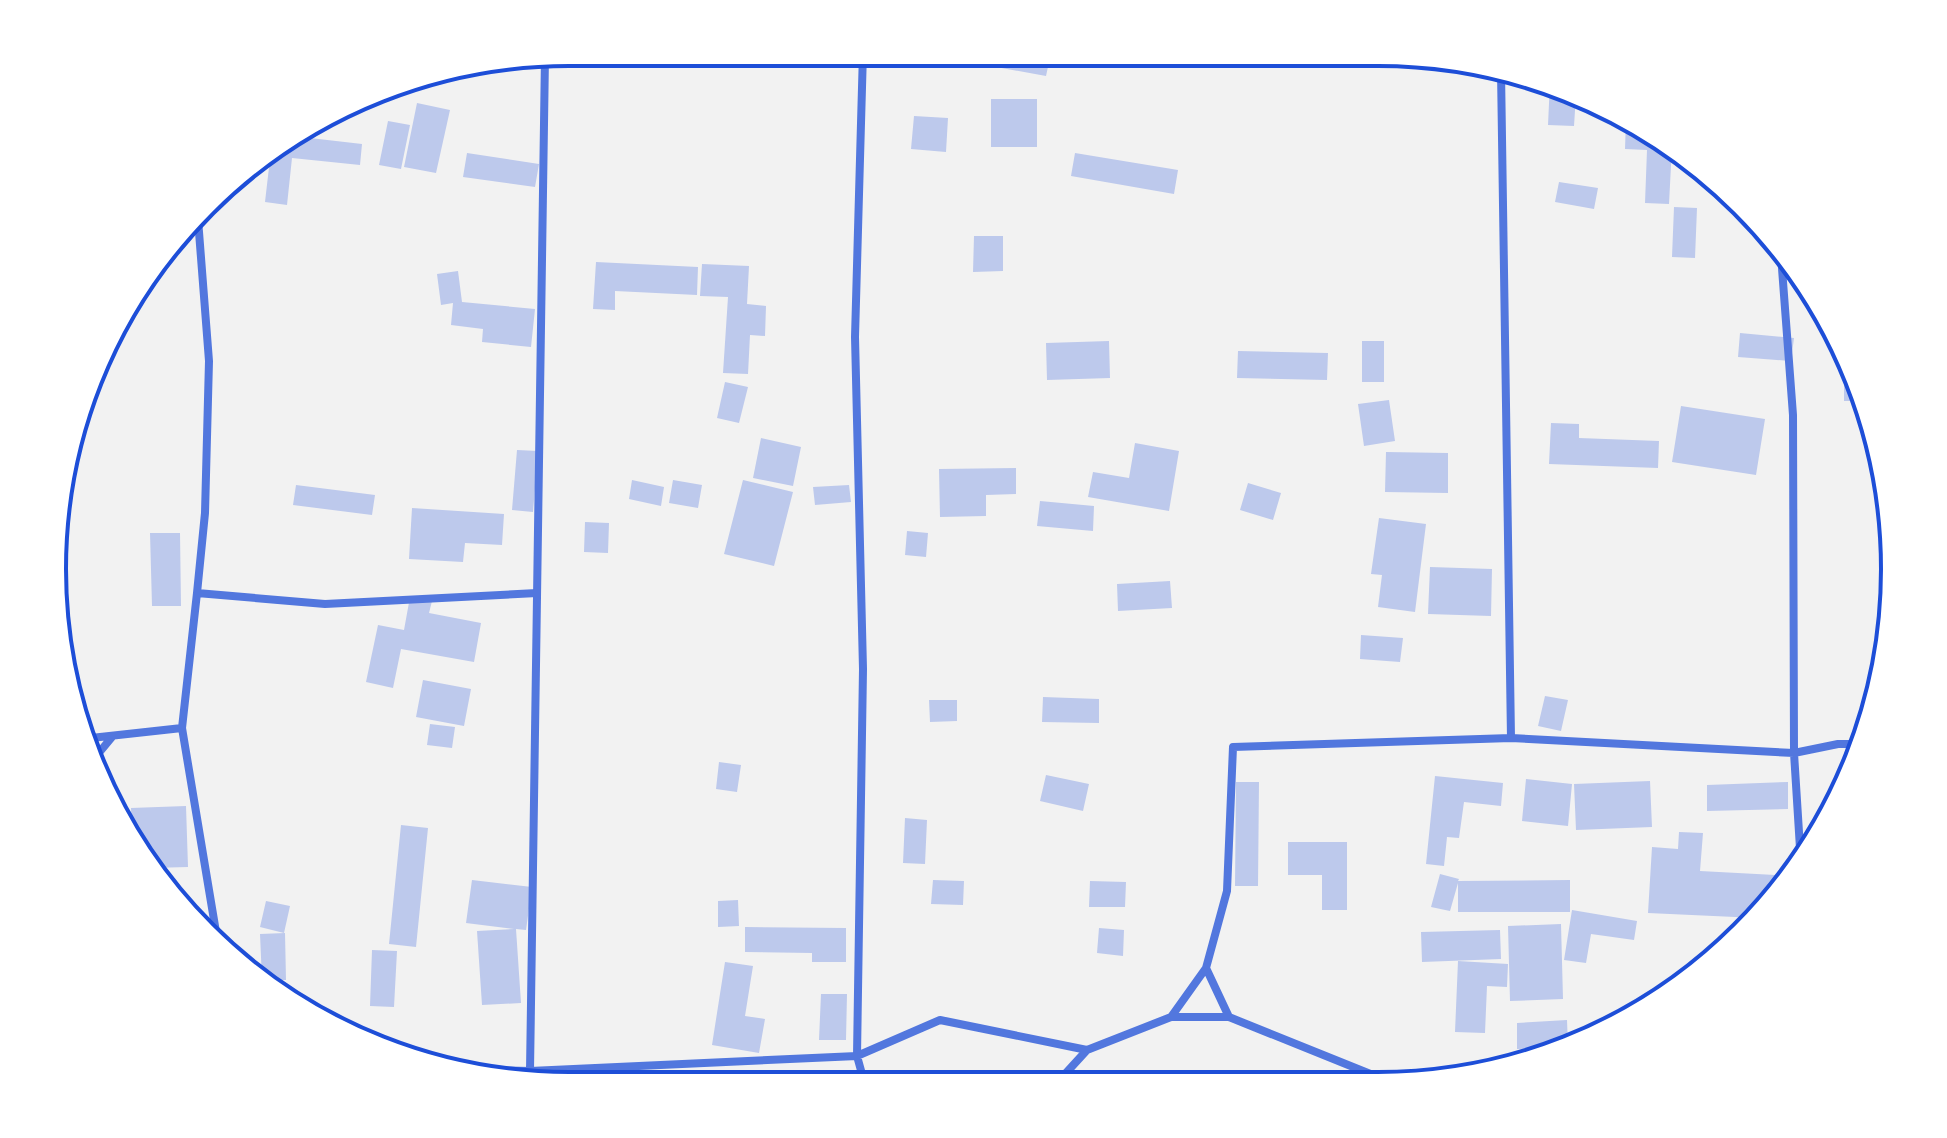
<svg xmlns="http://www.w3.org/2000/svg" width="1947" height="1138" viewBox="0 0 1947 1138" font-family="Karla,sans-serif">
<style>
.building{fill:#bdc9ec}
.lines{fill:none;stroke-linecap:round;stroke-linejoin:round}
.minor{stroke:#5277de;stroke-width:8}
.rim{fill:none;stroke:#1d4ed8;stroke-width:4}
</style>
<rect width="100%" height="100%" fill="#f2f2f2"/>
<!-- building -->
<path class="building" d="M998,53H1051L1046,76L996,67Z
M1550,82L1576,95L1574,126L1548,125Z
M991,99H1037V147H991Z
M417,103L450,110L436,173L404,167Z
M914,116L948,118L946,152L911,149Z
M1626,120L1665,139L1672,146L1669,204L1645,203L1647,150L1625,149Z
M388,121L410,125L401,169L379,165Z
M301,134L310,135V138L362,144L360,165L292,158L287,205L265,202L271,150Z
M467,153L539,164L535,187L463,177Z
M1075,153L1178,170L1174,194L1071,176Z
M1559,182L1598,188L1594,209L1555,202Z
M1674,207L1697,208L1695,258L1672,257Z
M974,236H1003V271L973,272Z
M596,262L698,267L697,295L615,291V310L593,309Z
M702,264L749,266L747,304L766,306L765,336L750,335L748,374L723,373L728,297L700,296Z
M458,271L462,302L535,309L531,347L482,342L483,329L451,325L453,303L441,305L437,274Z
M1740,333L1794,338L1791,361L1738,357Z
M1109,341L1110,378L1047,380L1046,343Z
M1362,341H1384V382H1362Z
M1238,351L1328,353L1327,380L1237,378Z
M1844,369L1857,401H1844Z
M725,382L748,387L739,423L717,418Z
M1389,400L1395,441L1364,446L1358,404Z
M1681,406L1765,419L1756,475L1672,462Z
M1551,423L1579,424V438L1659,441L1658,468L1549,464Z
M761,438L801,447L793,486L753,478Z
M1135,443L1179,451L1169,511L1088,497L1093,472L1129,478Z
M517,450L538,451L533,512L512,510Z
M1386,452L1448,453V493L1385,492Z
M1016,468V494L986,495V516L940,517L939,469Z
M632,480L664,487L661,506L629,499Z
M673,480L702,485L698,508L669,503Z
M743,480L793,492L774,566L724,554Z
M1248,483L1281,493L1273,520L1240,510Z
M296,485L375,495L372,515L293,505Z
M849,485L851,502L815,505L813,487Z
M1040,501L1094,506L1093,531L1037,526Z
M412,508L504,514L502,545L465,543L463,562L409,559Z
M1379,518L1426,524L1415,612L1378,607L1382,575L1371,574Z
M585,522L609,523L608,553L584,552Z
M907,531L928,533L926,557L905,555Z
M150,533H180L181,606H152Z
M1430,567L1492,569L1491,616L1428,614Z
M1170,581L1172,608L1118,611L1117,584Z
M410,597L432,601L429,613L481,623L474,662L401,649L393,688L366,682L378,625L404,630Z
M1361,635L1403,638L1400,662L1360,659Z
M423,680L471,689L464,726L416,717Z
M1545,696L1568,700L1561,731L1538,726Z
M1043,697L1099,699V723L1042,722Z
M929,700H957V721L930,722Z
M430,724L455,727L452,748L427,745Z
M719,762L741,765L737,792L716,789Z
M1046,775L1089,784L1083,811L1040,801Z
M1435,776L1503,783L1501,806L1464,802L1459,838L1447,837L1444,866L1426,864Z
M1526,779L1572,784L1568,826L1522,821Z
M1650,781L1652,827L1576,830L1574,784Z
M1236,782H1259L1258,886H1235Z
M1788,782V809L1707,811V785Z
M186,806L188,867L151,868L132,834L131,808Z
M905,818L927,820L925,864L903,863Z
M401,825L428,828L416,947L389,944Z
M1679,832L1703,833L1700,871L1792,876L1757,918L1648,913L1652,847L1678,849Z
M1288,842H1347V910H1322V875H1288Z
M1440,874L1459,879L1458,881L1570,880V912H1458V883L1450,911L1431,907Z
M472,880L532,887L526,930L516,929L521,1003L482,1005L477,931L514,929L466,923Z
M933,880L964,881L963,905L931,904Z
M1090,881L1126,882L1125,907H1089Z
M738,900L739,926L718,927V901Z
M266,901L290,906L284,933L260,927Z
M1572,910L1637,921L1634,940L1591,934L1586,963L1564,960Z
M1561,924L1563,999L1510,1001L1508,926Z
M745,927L846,928V962H812V953L745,952Z
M1099,928L1124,930L1123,956L1097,953Z
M1500,930L1501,959L1422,962L1421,932Z
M285,933L286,980H262L260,934Z
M372,950L397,951L394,1007L370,1006Z
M1458,961L1508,964L1507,987L1487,986L1485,1033L1455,1032Z
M725,962L753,966L745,1016L765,1019L759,1053L712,1045Z
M821,994H847L846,1040H819Z
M1567,1020L1568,1047L1517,1049V1023Z"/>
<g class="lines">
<!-- minor -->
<path class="minor" d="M863,52L855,337L863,669L857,1056L865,1085
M1501,71L1511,738
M1781,255L1793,415L1794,753L1801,864
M197,593L205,513L209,361L198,219
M82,739L182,728
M93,760L112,737
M217,938L182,728L197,593L325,604L537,593
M1206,968L1229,1017
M1171,1017L1206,968L1227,891L1233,747L1511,738L1794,753L1838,744H1854
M457,1069L530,1071L857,1056L940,1020L1087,1050L1171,1017H1229L1378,1077L1419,1084
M530,1071L545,56
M1055,1085L1087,1050"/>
</g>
<!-- crop -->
<path d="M0 0H1947V1138H0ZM569 66H1378A503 503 0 0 1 1881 569V569A503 503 0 0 1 1378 1072H569A503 503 0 0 1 66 569V569A503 503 0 0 1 569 66Z" fill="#fff" fill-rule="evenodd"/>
<path class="rim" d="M569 66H1378A503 503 0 0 1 1881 569V569A503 503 0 0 1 1378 1072H569A503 503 0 0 1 66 569V569A503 503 0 0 1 569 66Z"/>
</svg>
